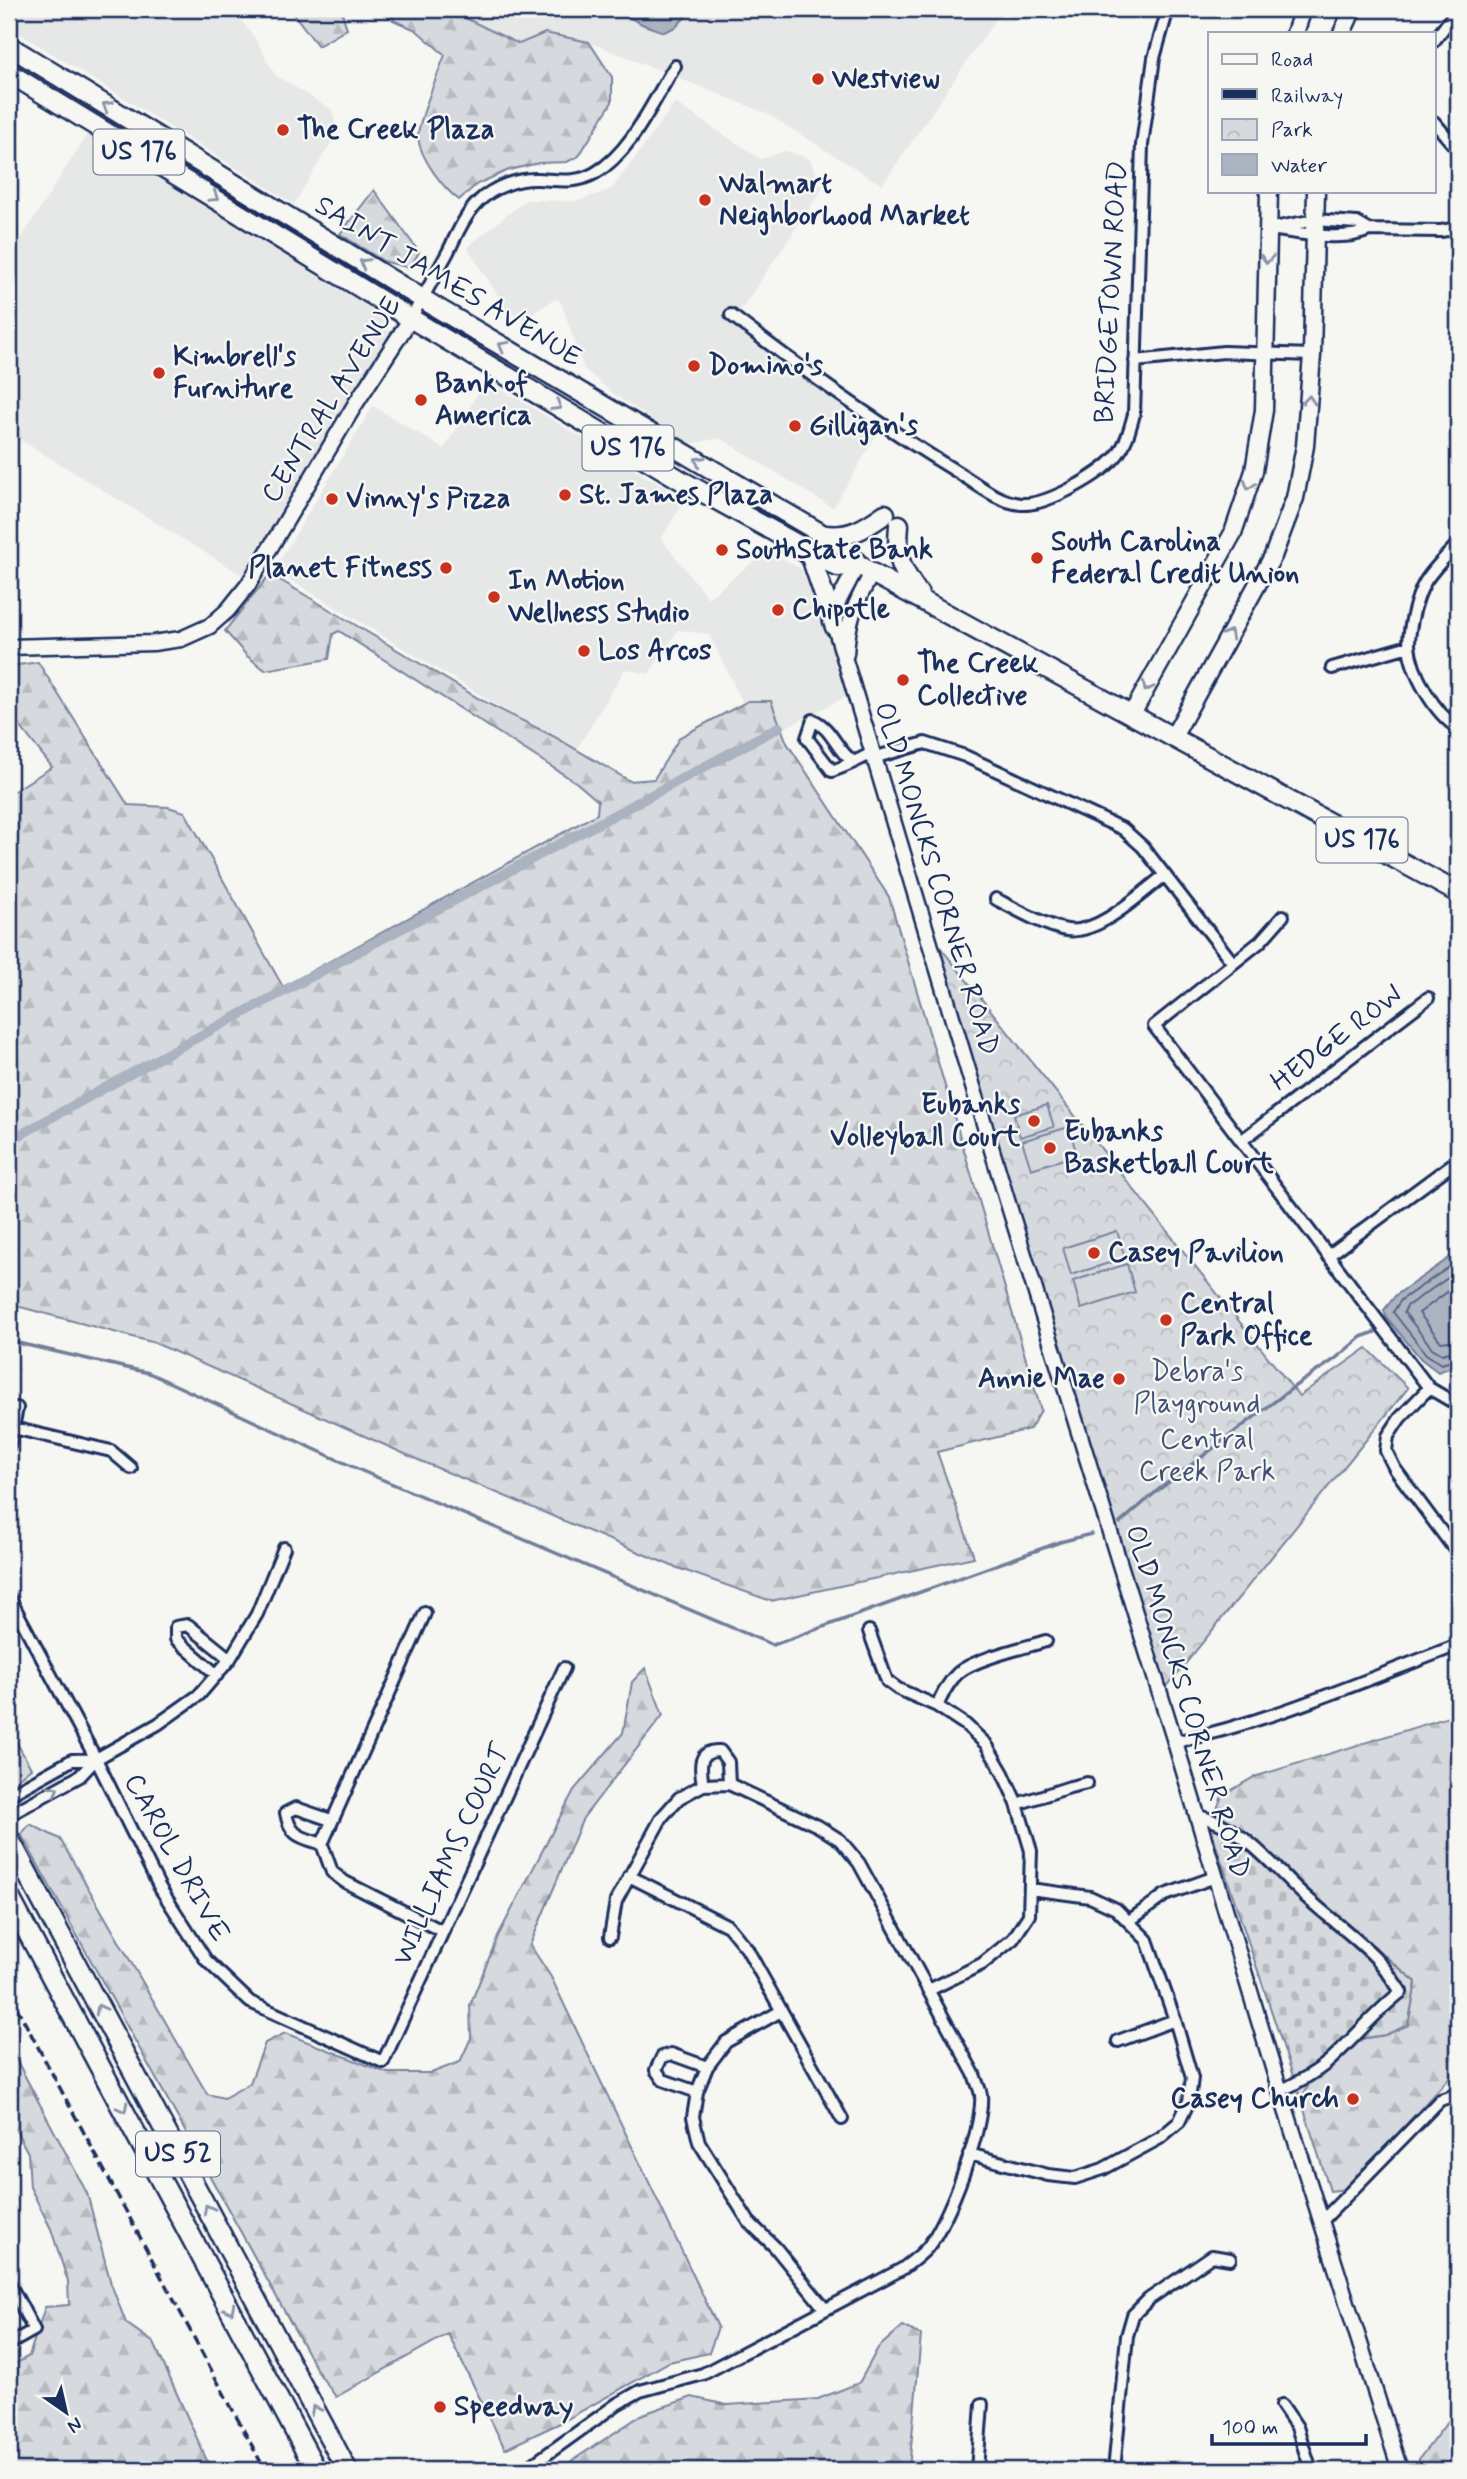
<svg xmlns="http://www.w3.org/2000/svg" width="1467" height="2479" viewBox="0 0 1467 2479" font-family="Mynerve,sans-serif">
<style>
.built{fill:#e6e7e7}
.forest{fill:url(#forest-firs);stroke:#78849e;stroke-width:2}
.cemetery{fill:url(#cemetery-stones);stroke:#78849e;stroke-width:2}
.park{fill:url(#park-crowns);stroke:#78849e;stroke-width:2}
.pitch{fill:#d6d9dd;stroke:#78849e;stroke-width:2}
.water{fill:#abb2c0;stroke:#717e99;stroke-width:2}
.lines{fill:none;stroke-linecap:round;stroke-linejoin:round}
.shore{stroke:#556385;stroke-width:2}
.stream{stroke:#717e99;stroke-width:3.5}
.canal{stroke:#abb2c0;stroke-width:10}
.minor-casing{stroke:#1b2f5e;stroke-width:16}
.tertiary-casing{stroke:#1b2f5e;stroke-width:19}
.secondary-casing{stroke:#1b2f5e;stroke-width:21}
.primary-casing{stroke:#1b2f5e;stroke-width:23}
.trunk-casing{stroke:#1b2f5e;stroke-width:24}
.minor{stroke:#f6f6f2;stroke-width:10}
.tertiary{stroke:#f6f6f2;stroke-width:14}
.secondary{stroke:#f6f6f2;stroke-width:16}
.primary{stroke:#f6f6f2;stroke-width:18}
.trunk{stroke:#f6f6f2;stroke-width:19}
.rail{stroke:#1b2f5e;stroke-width:3.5;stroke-dasharray:10 5;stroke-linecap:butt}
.oneway{stroke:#8892a8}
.poi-dot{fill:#c8321e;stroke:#f6f6f2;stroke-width:2.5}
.labels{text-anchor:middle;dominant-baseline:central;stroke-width:5;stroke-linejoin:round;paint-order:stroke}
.shield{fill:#f6f6f2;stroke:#5d6b8a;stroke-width:2}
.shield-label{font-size:26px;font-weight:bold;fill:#1b2f5e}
.poi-label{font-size:28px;font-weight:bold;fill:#1b2f5e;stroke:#f6f6f2;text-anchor:start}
.street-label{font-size:28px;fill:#1b2f5e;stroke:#f6f6f2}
.park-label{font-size:28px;fill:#405177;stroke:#f6f6f2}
</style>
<defs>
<pattern id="forest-firs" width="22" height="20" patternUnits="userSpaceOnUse" patternTransform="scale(1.75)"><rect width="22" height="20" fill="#d6d9dd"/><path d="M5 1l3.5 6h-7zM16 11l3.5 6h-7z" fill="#b7bbc0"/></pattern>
<pattern id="cemetery-stones" width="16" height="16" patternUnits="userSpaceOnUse" patternTransform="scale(1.75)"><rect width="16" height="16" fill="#d6d9dd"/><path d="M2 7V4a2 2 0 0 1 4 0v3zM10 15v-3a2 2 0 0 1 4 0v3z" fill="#b7bbc0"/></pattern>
<pattern id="park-crowns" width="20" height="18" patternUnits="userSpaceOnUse" patternTransform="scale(1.75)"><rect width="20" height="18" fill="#d6d9dd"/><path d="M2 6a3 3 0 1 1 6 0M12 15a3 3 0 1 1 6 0" fill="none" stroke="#b7bbc0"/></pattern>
</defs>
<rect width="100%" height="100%" fill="#f6f6f2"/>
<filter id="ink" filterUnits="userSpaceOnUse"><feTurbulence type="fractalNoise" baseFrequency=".0143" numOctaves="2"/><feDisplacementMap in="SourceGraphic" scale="14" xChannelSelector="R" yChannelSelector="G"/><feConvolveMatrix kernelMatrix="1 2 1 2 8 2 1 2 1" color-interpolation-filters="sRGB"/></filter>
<g filter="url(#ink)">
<!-- built -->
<path class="built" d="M9,9H232L255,38L275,75L332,110L338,131L294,204L9,27Z
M447,9H1003L882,185L766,113L589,42L545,33L519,44Z
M675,103L761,159L785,151L809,158L823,188L732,323L877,434L833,508L720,438L690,444L615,395L584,369L561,302L555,299L524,319L509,313L467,247L526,200L577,201L612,189Z
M88,133L378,313L389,323L388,340L242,575L9,433V258Z
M486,380L685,500L661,539L708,598L768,550L801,569L860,690L772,734L751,719L709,634L678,630L649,674L625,669L575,752L274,570L373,406L444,449Z"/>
<!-- forest -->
<path class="forest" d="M290,9H341L347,29L318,46Z
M391,9H447L519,44L545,33L589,42L612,77V102L579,156L567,162L539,163L509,170L477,184L459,200C443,188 420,158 418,137C417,123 439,71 445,55L416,30L393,20Z
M374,190L419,252L410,268L383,261L340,234Z
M270,574L483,701L553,736L630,781L654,779L680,737L748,701H771L787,743L889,897L1041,1410L1030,1429L937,1452L974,1557L771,1601L672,1566L423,1462L155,1343L9,1304V794L52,767L9,712V671L12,666L38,662L128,805L168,807L185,812L283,987L597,814L598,801L577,783L339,631L333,634L329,659L265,670L247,656L225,631Z
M645,1668L663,1715L583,1818L530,1945L551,1977L718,2327L709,2353L669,2362L560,2423L505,2449L448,2334L336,2397L318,2372L21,1834L30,1824L60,1839L207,2094L224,2098L250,2083L265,2043L285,2033L387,2073H431L460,2062L471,2038L470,2005L498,1936L574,1790L623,1733L632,1682Z
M1458,1714V2068L1347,2189L1330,2191L1301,2100L1310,2082L1360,2039L1385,2035L1408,2025L1416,1982L1215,1814L1222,1796L1254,1777Z
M9,1729L31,1768L13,1783L9,1782Z
M9,2046L87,2193L111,2284L126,2323L154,2343L208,2463L216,2470H9V2367L29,2356L45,2307L69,2305L68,2282L51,2229L30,2187L28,2153L9,2117Z
M903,2326L921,2335L909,2470H558L643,2414L692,2397L727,2405L818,2399L859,2383L878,2348Z
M1458,2408V2470H1419V2459Z"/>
<!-- cemetery -->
<path class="cemetery" d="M1215,1814L1416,1982L1408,2025L1385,2035L1360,2039L1310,2082L1301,2100L1206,1815Z"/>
<!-- park -->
<path class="park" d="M932,937L1299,1396L1367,1348L1408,1388L1165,1689Z"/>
<!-- pitch -->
<path class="pitch" d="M1047,1105L1054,1127L1020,1137L1014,1115Z
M1069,1127L1077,1155L1031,1169L1022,1141Z
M1117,1231L1125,1258L1071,1275L1063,1248Z
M1127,1264L1135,1292L1081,1309L1073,1281Z"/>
<!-- water -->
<path class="water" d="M613,9H693L676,27L664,32L644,25Z
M1458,1252V1365L1438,1372L1421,1359L1386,1317L1384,1310L1396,1295Z"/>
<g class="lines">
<!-- shore -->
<path class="shore" d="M1458,1261L1401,1300L1393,1312L1426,1354L1441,1364L1458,1359
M1458,1271L1407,1306L1404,1312L1432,1348L1442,1354L1458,1350
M1458,1284L1419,1313L1441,1342L1458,1340"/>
<!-- stream -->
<path class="stream" d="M9,1341L149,1373L362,1471L773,1645L1060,1542L1091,1534
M1120,1523L1157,1491L1295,1386L1335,1359L1361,1337L1375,1332"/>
<!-- canal -->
<path class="canal" d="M9,1141L168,1053L779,727"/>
<defs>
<path id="minor" d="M1434,41L1458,9
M1434,122L1458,150
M1315,220L1357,223L1369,230C1343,243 1296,232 1268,229Z
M1369,230L1441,231L1458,228
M731,315C804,371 880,425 959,473C977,484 998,502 1021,504C1047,506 1103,474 1118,454C1127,442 1130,428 1134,414L1142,145L1154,58L1168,9
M411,318C424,296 436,274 448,252C456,236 465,215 478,202C493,187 518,178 538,179C558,180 576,184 595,173C631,153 653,101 675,66
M1135,361L1224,352L1312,355
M1458,544C1447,555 1433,569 1425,582C1416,598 1409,626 1409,645C1411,673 1435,714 1458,728
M1332,668L1409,646
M873,758L925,743L965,756L1123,829L1143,847L1233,963
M854,762C835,750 834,730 813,720L807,738L832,771C846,766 859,760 872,753
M996,899C1015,909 1047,927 1067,930C1099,935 1141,893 1165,875
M1283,916L1260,942L1154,1026L1429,1388L1458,1405
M1241,1141L1428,998
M1328,1256L1458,1160
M1429,1388L1400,1418L1388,1436L1386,1451L1395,1469L1458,1554
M13,1428L111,1451L131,1468
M9,1446L17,1408
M9,1597L96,1759L160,1888L206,1960L250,2002L383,2062L564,1668
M425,1613L322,1844L332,1872L345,1882L442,1931
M869,1631L887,1681L898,1689L937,1706L966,1725L986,1744L1003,1773L1017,1804L1031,1851L1029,1915L1013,1939L982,1964L929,1990
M217,1675L176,1639V1627L188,1625L230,1659
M937,1706C943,1694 948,1682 958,1673C974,1659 1023,1648 1046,1641
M1175,1742C1272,1721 1365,1680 1458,1645
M9,1795L72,1760L96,1759
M1017,1804L1070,1787L1087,1783
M9,1815L80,1776L96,1759L158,1724L199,1695L230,1659L257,1614L284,1548
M1198,1816C1242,1825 1273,1867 1305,1896C1328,1917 1353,1935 1375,1957C1385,1967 1393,1980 1401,1992C1374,2013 1353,2040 1327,2063C1312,2075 1297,2083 1280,2091
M322,1844C302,1837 290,1837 286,1813L296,1808L331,1820
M629,1876L728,1926L747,1949L842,2119
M1129,1921L1165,1895L1215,1877
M610,1937L616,1901L662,1817L679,1798L703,1785L729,1784L728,1762L720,1751C697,1750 700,1768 703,1785
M781,2011L726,2042L707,2067L697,2092L693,2117L699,2142L749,2222L775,2247L825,2309
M1118,2041L1175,2020
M697,2092L663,2080L656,2070L662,2057L671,2054L707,2067
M969,2154L1048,2175L1075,2178L1103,2169L1160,2138L1179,2122L1189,2101L1192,2078L1175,2020L1147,1940L1116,1909L1090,1897L1030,1889
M1321,2222L1440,2100L1458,2094
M9,2283L34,2330L9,2344
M1282,2405L1297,2427L1311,2470
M525,2470L617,2404L640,2391L703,2374L902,2269C910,2263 920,2256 927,2248C948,2223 984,2128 981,2095C980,2089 976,2081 974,2074L859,1863L840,1840L818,1826L729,1784
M977,2470L982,2404
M1114,2470L1127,2336L1133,2315L1149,2299L1212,2256L1230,2259"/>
<path id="tertiary" d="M858,564L838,602L835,627L1007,1200L1175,1742L1280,2091L1400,2470
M9,647L153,643L181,639L210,626L228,610L248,585L356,403L411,318
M846,654C848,618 855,604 872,573"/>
<path id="secondary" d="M1295,33L1303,9
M1342,33L1353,9
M1132,714L1233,533L1254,471L1264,410L1269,191
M1173,737L1273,556L1295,498L1305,446L1312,355L1316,191"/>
<path id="primary" d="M9,46L439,309L844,547L858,564L872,573L1458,893
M9,73L395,309L684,482L838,567L858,564
M899,525C896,559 900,568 919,594
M825,535C851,538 865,528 885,514
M803,550L811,557L835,627"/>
<path id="trunk" d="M9,1839L347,2470
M9,1897L316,2470"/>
</defs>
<!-- minor casing -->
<use href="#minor" class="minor-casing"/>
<!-- tertiary casing -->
<use href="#tertiary" class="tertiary-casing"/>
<!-- secondary casing -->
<use href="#secondary" class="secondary-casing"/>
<!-- primary casing -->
<use href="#primary" class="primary-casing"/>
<!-- trunk casing -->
<use href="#trunk" class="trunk-casing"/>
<!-- minor -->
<use href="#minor" class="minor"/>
<!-- tertiary -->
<use href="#tertiary" class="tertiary"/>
<!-- secondary -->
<use href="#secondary" class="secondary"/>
<!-- primary -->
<use href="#primary" class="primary"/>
<!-- trunk -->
<use href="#trunk" class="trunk"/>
<!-- rail -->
<path class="rail" d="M9,1993L265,2470"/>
</g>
<!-- one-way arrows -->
<defs><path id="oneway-chevron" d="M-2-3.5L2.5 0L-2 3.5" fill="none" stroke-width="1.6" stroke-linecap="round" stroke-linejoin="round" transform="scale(1.75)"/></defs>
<g class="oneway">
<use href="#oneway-chevron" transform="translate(107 106) rotate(-149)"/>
<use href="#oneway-chevron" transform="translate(214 197) rotate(32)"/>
<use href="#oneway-chevron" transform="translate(1267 259) rotate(93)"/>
<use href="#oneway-chevron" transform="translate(364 263) rotate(-149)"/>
<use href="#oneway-chevron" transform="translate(503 346) rotate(-150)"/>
<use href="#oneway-chevron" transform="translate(1309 400) rotate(-85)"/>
<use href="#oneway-chevron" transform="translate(557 406) rotate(31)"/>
<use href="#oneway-chevron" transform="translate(699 461) rotate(-149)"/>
<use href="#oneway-chevron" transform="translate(1249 485) rotate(109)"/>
<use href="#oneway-chevron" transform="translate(1229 634) rotate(-61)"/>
<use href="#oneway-chevron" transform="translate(1147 687) rotate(118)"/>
<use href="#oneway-chevron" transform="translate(54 1790) rotate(-29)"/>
<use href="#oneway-chevron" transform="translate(100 2009) rotate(-118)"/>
<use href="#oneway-chevron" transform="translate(123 2108) rotate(62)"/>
<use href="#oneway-chevron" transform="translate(208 2209) rotate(-118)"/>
<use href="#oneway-chevron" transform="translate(230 2309) rotate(62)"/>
<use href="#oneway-chevron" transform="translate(315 2410) rotate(-118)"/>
</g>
</g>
<!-- markers -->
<g class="poi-dot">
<circle cx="818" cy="79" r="7"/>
<circle cx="283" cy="130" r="7"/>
<circle cx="705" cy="200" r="7"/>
<circle cx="694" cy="366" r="7"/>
<circle cx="159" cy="373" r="7"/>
<circle cx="421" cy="400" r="7"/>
<circle cx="795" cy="426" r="7"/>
<circle cx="565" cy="495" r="7"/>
<circle cx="332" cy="499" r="7"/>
<circle cx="722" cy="550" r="7"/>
<circle cx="1037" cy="558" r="7"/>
<circle cx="446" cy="568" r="7"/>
<circle cx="494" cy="597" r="7"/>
<circle cx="778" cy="610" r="7"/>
<circle cx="584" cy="651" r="7"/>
<circle cx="903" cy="680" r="7"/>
<circle cx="1034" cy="1121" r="7"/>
<circle cx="1050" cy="1148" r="7"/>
<circle cx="1094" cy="1253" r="7"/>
<circle cx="1166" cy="1320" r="7"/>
<circle cx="1119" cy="1379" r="7"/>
<circle cx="1353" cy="2099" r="7"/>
<circle cx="440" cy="2407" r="7"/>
</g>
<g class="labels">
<!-- shield labels -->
<g class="shield">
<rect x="93.5" y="129.5" width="91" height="45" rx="5"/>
<rect x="582.5" y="425.5" width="91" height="45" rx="5"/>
<rect x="1316.5" y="817.5" width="91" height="45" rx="5"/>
<rect x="136" y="2131.5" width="84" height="45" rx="5"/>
</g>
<g class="shield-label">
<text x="139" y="152">US 176</text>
<text x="628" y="448">US 176</text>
<text x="1362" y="840">US 176</text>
<text x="178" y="2154">US 52</text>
</g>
<!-- poi labels -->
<g class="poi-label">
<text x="832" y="79">Westview</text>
<text x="297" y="130">The Creek Plaza</text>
<text x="719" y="184">Walmart<tspan x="719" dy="32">Neighborhood Market</tspan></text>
<text x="173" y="357">Kimbrell's<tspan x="173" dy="32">Furniture</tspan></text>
<text x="708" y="366">Domino's</text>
<text x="435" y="384">Bank of<tspan x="435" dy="32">America</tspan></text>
<text x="809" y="426">Gilligan's</text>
<text x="579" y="495">St. James Plaza</text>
<text x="346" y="499">Vinny's Pizza</text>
<text x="1051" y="542">South Carolina<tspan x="1051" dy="32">Federal Credit Union</tspan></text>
<text x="736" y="550">SouthState Bank</text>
<text x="432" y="568" text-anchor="end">Planet Fitness</text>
<text x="508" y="581">In Motion<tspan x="508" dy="32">Wellness Studio</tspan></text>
<text x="792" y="610">Chipotle</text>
<text x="598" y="651">Los Arcos</text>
<text x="917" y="664">The Creek<tspan x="917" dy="32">Collective</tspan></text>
<text x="1020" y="1105" text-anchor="end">Eubanks<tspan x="1020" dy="32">Volleyball Court</tspan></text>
<text x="1064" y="1132">Eubanks<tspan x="1064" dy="32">Basketball Court</tspan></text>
<text x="1108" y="1253">Casey Pavilion</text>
<text x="1180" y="1304">Central<tspan x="1180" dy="32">Park Office</tspan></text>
<text x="1105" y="1379" text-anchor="end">Annie Mae</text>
<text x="1339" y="2099" text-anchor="end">Casey Church</text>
<text x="454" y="2407">Speedway</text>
</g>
<!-- street labels -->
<g class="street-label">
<text transform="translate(448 282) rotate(31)">SAINT JAMES AVENUE</text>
<text transform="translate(1112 292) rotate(-87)">BRIDGETOWN ROAD</text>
<text transform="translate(332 400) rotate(-58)">CENTRAL AVENUE</text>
<text transform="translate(936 879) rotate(73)">OLD MONCKS CORNER ROAD</text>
<text transform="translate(1337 1039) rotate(-37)">HEDGE ROW</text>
<text transform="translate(1187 1702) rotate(73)">OLD MONCKS CORNER ROAD</text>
<text transform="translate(452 1855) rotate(-65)">WILLIAMS COURT</text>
<text transform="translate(176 1858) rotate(61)">CAROL DRIVE</text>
</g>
<!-- park labels -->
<g class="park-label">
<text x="1197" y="1372">Debra's<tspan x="1197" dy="32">Playground</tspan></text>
<text x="1207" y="1440">Central<tspan x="1207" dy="32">Creek Park</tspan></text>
</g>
</g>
<!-- margin -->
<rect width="1467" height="2479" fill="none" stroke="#f6f6f2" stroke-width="35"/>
<rect x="18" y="18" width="1432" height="2444" fill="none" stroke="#1b2f5e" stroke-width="2.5" filter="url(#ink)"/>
<!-- legend -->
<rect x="1208" y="32" width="228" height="161" fill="#f6f6f2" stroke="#9ea6b7" stroke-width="2"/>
<rect x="1222" y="54" width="35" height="10" fill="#f6f6f2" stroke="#9ea6b7" stroke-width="2"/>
<text x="1271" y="66" font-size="21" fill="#1b2f5e">Road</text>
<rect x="1222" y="89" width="35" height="10" fill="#1b2f5e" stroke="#9ea6b7" stroke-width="2"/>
<text x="1271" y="102" font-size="21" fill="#1b2f5e">Railway</text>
<rect x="1222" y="119" width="35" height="21" fill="url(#park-crowns)" stroke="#9ea6b7" stroke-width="2"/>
<text x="1271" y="136" font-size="21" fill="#1b2f5e">Park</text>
<rect x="1222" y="154" width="35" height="21" fill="#abb2c0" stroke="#9ea6b7" stroke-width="2"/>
<text x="1271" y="172" font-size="21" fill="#1b2f5e">Water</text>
<!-- north arrow -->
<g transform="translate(66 2412) rotate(146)" stroke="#f6f6f2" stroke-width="5" paint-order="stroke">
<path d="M0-5L12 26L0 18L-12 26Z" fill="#1b2f5e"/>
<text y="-10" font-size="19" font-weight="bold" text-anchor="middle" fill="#1b2f5e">N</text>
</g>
<!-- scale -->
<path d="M1212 2434v10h154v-10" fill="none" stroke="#1b2f5e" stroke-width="3.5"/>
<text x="1222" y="2434" font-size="21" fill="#1b2f5e" stroke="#f6f6f2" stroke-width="5" paint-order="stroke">100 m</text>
</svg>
